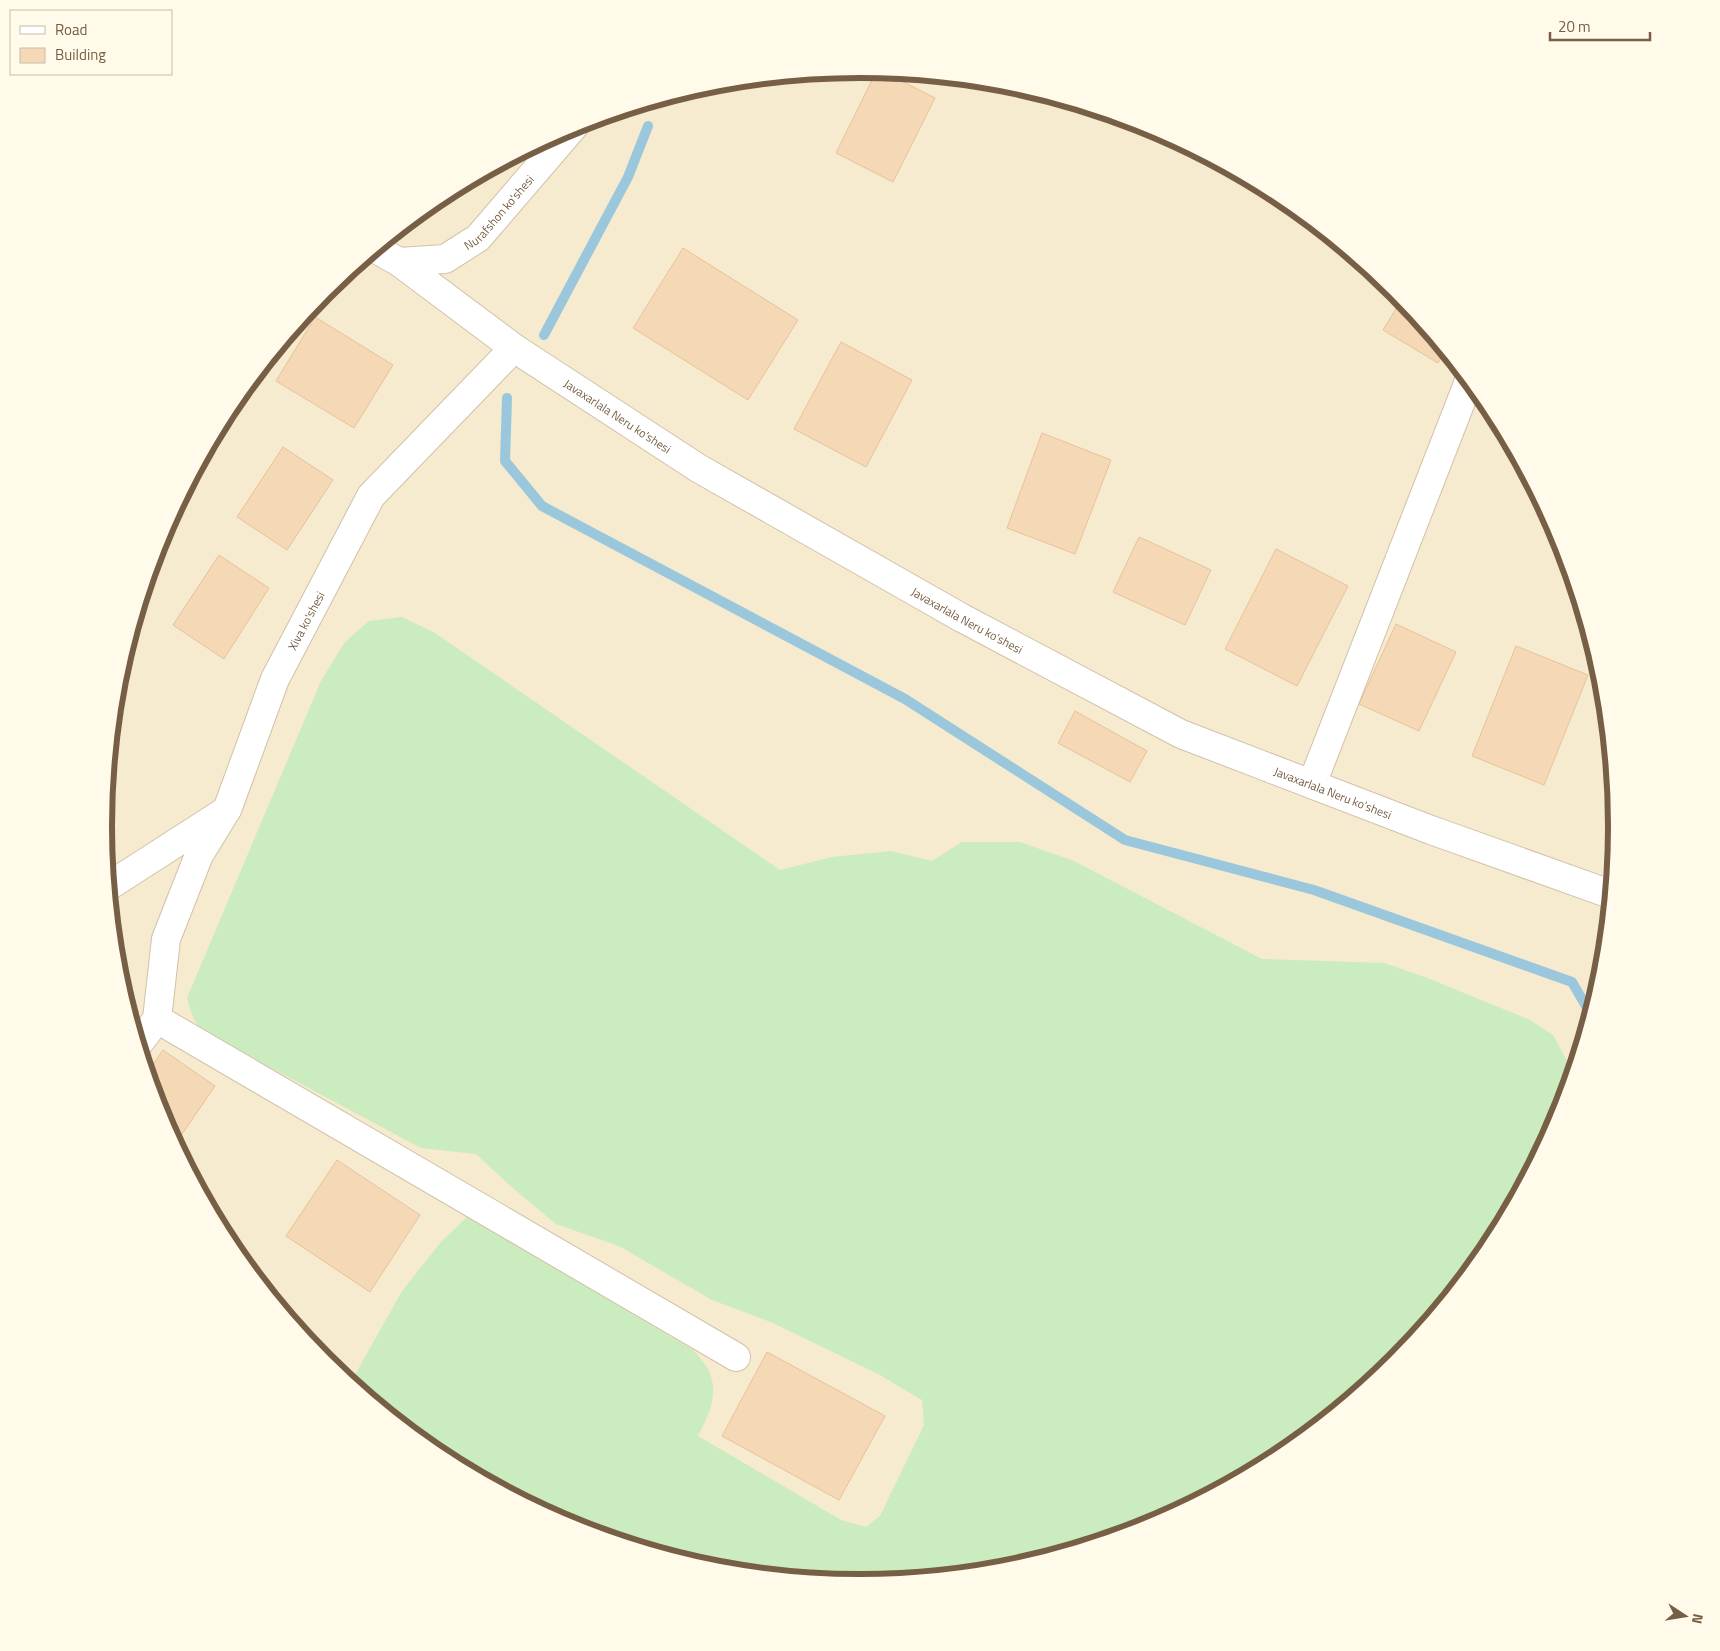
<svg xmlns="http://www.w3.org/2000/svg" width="1720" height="1651" viewBox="0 0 1720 1651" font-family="'Titillium Web',sans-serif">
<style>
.residential{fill:#f6eacf}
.grass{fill:#cbecbf}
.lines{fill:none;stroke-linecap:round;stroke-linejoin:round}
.stream{stroke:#9ac7db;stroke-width:10}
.building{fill:#f5d9b7;stroke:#e8c297}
.minor-casing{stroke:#d1c2aa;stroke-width:30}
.minor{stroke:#fff;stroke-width:28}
.labels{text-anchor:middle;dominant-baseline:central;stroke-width:4;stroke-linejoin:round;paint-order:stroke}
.street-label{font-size:12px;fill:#775f46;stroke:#fffae9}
.rim{fill:none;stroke:#775f46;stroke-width:6}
</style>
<rect width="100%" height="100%" fill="#fef7e2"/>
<!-- residential -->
<path class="residential" d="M107 818a750 750 0 1 1 1500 0a750 750 0 1 1-1500 0Z"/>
<!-- grass -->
<path class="grass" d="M402,617L435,633L780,870L832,857L891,851L932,861L962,842H1020L1074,861L1262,959L1384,963L1425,977L1530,1020L1553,1035L1566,1059L1570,1080L1559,1115L1489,1246L1395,1361L1280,1455L1149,1525L1007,1568L860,1582L712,1568L570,1525L439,1455L351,1382L402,1291L441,1242L468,1216L693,1350C698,1356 704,1362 708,1369C720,1393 709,1414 698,1436L841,1520L866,1527L880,1516L924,1425L922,1400L878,1374L773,1323L712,1300L619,1246L556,1224L516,1191L476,1154L421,1148L200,1030L192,1015L187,998L321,681L345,642L369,621Z"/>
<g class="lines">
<!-- stream -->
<path class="stream" d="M544,335L628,177L648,126
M507,398L505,461L542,506L905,699L1125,840L1314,890L1572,982L1590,1013"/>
</g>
<!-- building -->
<path class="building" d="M877,70L882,71L935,98L893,182L836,153Z
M683,248L798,320L748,400L633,328Z
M1402,299L1445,351L1438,363L1383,330Z
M315,317L393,365L354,428L276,381Z
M841,342L912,380L866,467L794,429Z
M1042,433L1111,460L1075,554L1007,528Z
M283,447L333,480L287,550L237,517Z
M1139,537L1211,570L1185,625L1113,592Z
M1276,549L1348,586L1297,686L1225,649Z
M219,555L269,588L224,659L173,625Z
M1396,624L1456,652L1419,731L1359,704Z
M1516,646L1588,675L1544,785L1472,756Z
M1075,711L1147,751L1130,782L1058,743Z
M163,1050L215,1086L176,1143L161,1115L148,1072Z
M337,1160L420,1215L370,1292L286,1236Z
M767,1352L885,1416L839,1500L722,1436Z"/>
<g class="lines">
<defs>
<g id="minor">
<path id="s1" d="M376,249L399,262L514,348L698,468L962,618L1181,734L1431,830L1610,894"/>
<path id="s2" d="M399,262L445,259L478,238L575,125"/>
<path d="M1312,784L1469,381"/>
<path id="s3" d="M109,886L227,810L275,679L371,496L514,348"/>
<path d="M157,1019L736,1357"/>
<path d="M139,1043L157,1019L166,939L199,855L223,816"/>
</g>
</defs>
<!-- minor casing -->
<use href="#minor" class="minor-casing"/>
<!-- minor -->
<use href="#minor" class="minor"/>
</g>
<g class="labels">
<!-- street labels -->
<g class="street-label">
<text stroke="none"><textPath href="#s2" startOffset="118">Nurafshon ko'shesi</textPath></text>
<text stroke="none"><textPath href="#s1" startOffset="294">Javaxarlala Neru ko'shesi</textPath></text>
<text stroke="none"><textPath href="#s3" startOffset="346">Xiva ko'shesi</textPath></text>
<text stroke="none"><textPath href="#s1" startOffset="699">Javaxarlala Neru ko'shesi</textPath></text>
<text stroke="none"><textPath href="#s1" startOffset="1104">Javaxarlala Neru ko'shesi</textPath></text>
</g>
</g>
<!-- crop -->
<path d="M0 0H1720V1651H0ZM112 826a748 748 0 1 1 1496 0a748 748 0 1 1-1496 0Z" fill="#fffae9" fill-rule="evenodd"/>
<path class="rim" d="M112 826a748 748 0 1 1 1496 0a748 748 0 1 1-1496 0Z"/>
<!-- legend -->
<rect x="10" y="10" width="162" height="65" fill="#fffae9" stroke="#c9bca8"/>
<rect x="20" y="26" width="25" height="8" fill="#ffffff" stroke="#c9bca8"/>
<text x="55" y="35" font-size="15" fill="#775f46">Road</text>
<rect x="20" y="48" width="25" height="15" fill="#f5d9b7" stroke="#c9bca8"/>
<text x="55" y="60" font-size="15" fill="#775f46">Building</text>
<!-- north arrow -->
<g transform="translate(1685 1616) rotate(102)" stroke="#fffae9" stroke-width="4" paint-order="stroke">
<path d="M0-4L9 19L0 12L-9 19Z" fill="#775f46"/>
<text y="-8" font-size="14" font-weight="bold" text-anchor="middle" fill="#775f46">N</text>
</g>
<!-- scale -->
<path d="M1550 32v8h100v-8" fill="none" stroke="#775f46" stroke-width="2.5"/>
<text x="1558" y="32" font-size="15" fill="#775f46" stroke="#fffae9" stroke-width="4" paint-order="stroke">20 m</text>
</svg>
